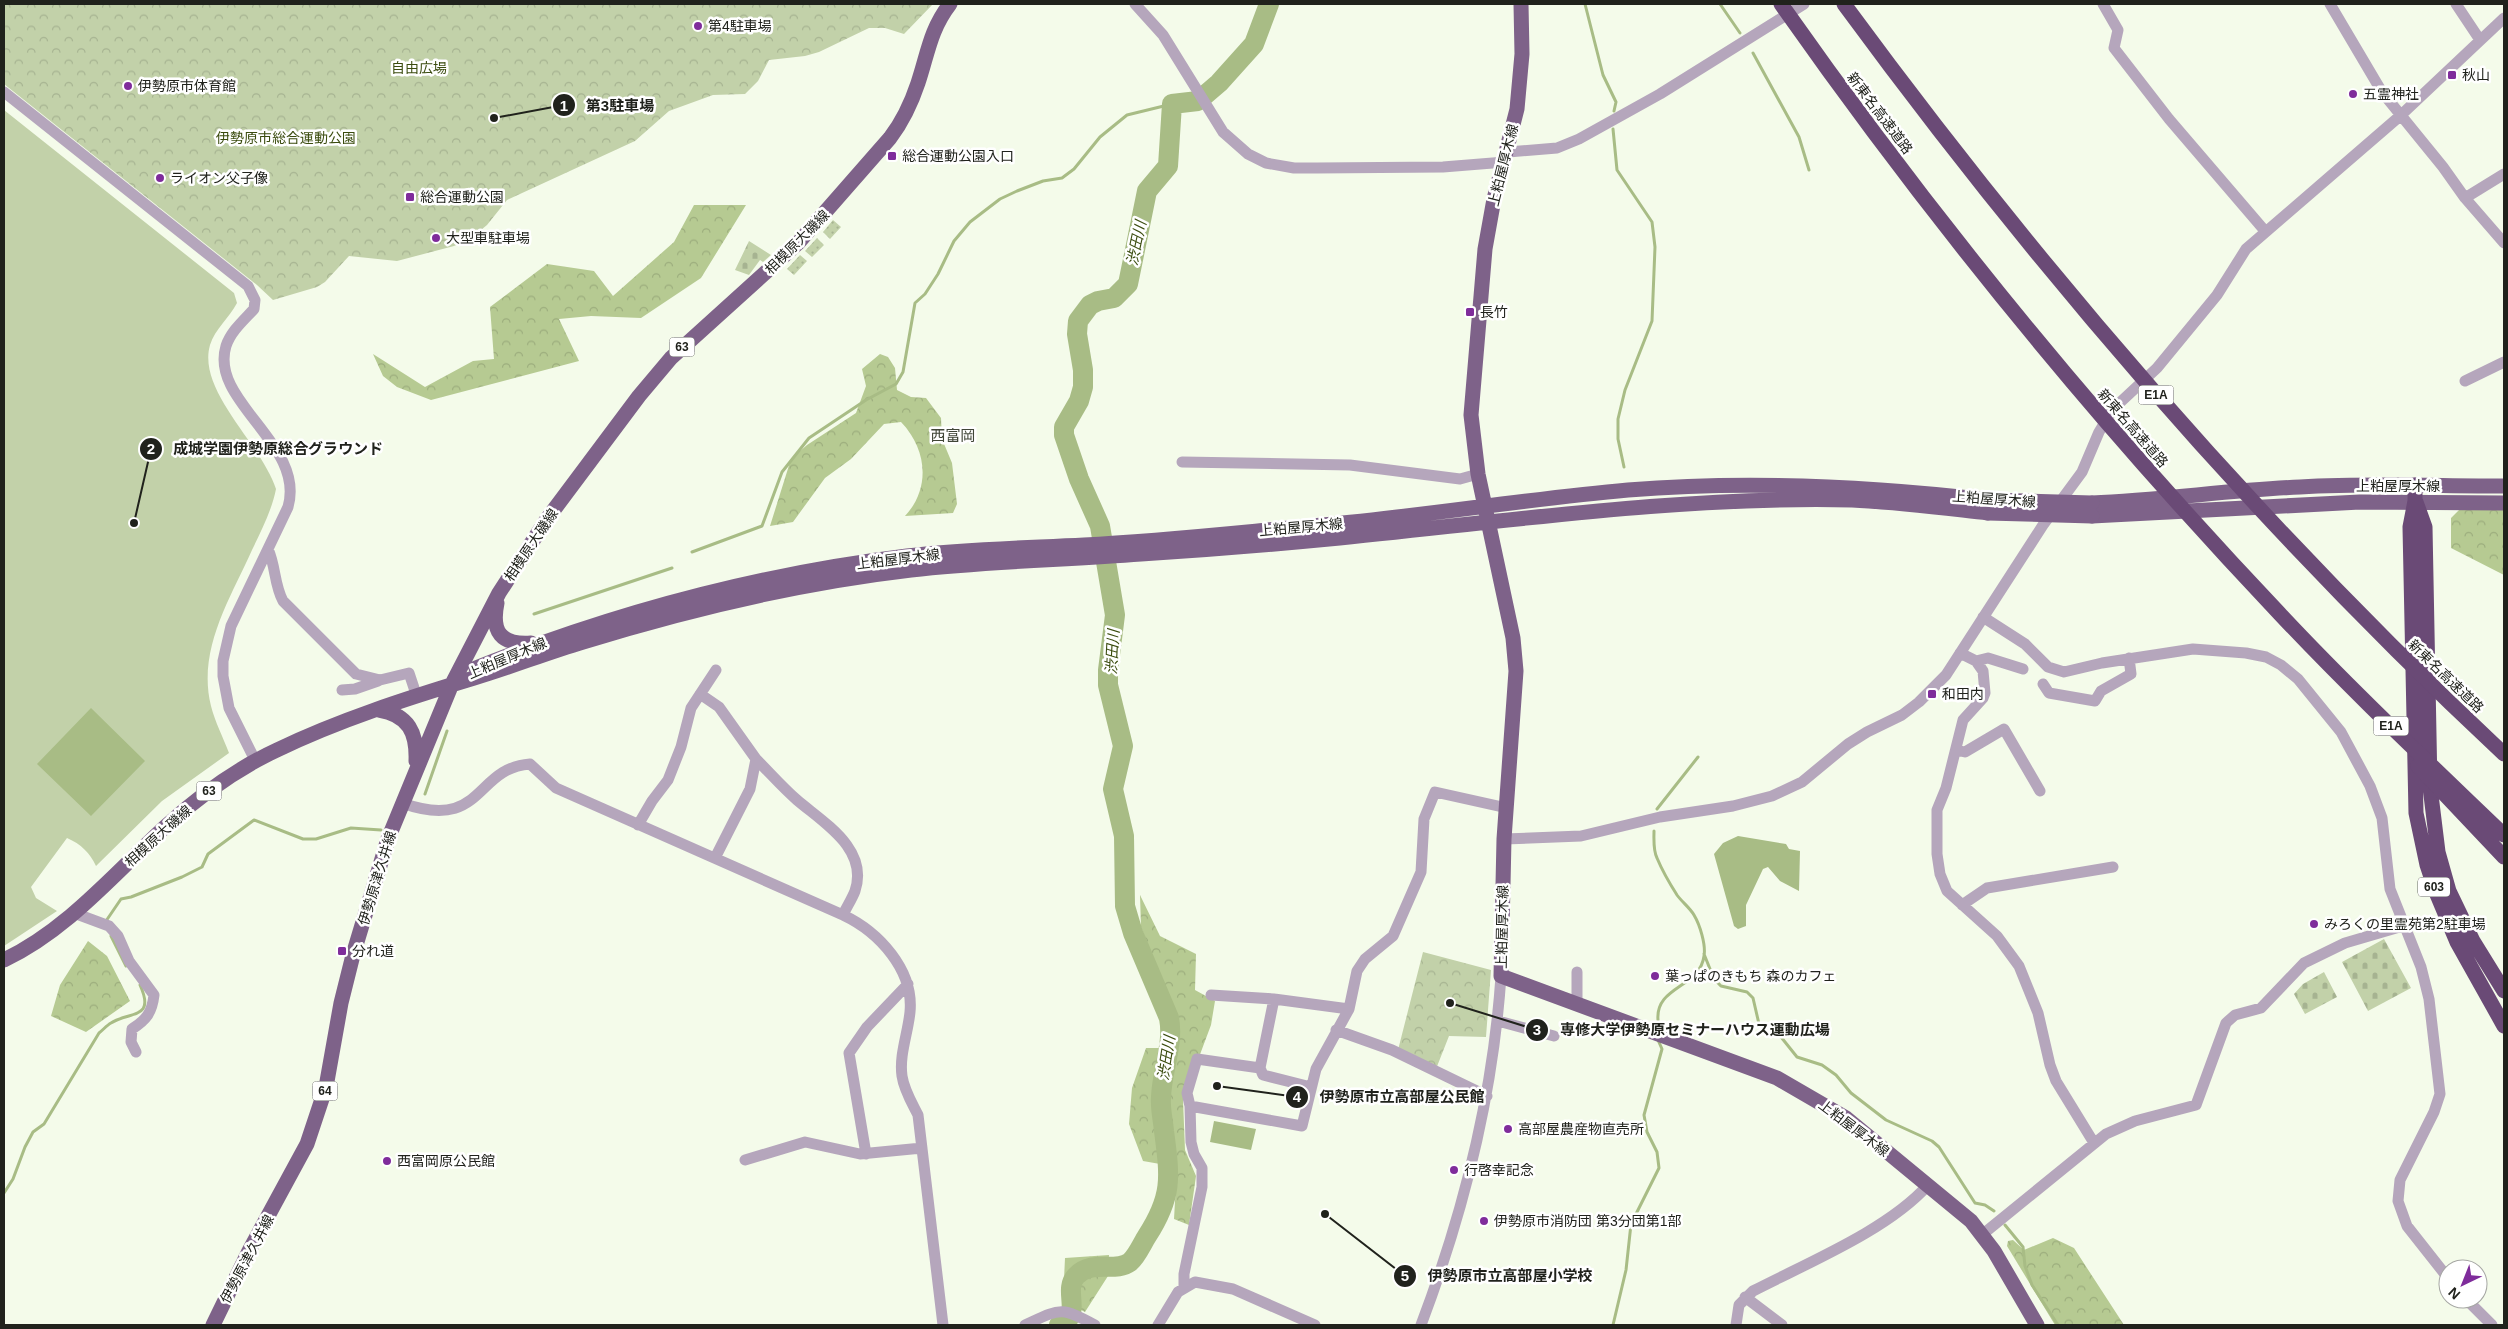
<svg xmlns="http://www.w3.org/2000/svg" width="2508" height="1329" viewBox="0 0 2508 1329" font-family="Arial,'Noto Sans JP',sans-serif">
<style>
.grass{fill:url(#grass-dots)}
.forest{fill:url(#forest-crowns)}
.cemetery{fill:url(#cemetery-stones)}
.park{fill:url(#park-crowns)}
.pitch{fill:#c2d1a9}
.water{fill:#a8bc85}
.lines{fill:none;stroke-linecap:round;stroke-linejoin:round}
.stream{stroke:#a8bc85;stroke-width:3}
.river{stroke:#a8bc85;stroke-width:20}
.minor{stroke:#b5a6bc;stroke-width:11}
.major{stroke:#7e6289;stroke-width:15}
.highway{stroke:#6a4a76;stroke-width:15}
.major-bridge{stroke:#7e6289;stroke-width:15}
.highway-bridge{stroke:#6a4a76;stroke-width:15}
.poi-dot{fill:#7f2c9b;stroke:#fff;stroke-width:2}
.labels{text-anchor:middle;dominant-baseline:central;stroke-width:5;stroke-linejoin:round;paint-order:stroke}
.shield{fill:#fff;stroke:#636460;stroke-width:1}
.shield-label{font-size:12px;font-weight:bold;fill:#20221c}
.poi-label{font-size:14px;fill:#20221c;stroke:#fff;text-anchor:start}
.park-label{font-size:14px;fill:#3b4c0f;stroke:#fff}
.street-label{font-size:14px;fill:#20221c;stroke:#fff}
.water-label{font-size:15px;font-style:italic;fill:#3b4c0f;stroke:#fff}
.neighbourhood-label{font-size:15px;fill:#404537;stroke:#fff}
.leader{fill:none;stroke:#20221c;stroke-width:2}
.callout-dot{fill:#20221c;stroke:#fff;stroke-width:2}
.mark-label{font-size:15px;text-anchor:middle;font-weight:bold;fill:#fff}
.callout-label{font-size:15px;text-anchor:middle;font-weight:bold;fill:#20221c;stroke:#fff;stroke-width:5;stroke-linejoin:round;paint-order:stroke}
</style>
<defs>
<pattern id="grass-dots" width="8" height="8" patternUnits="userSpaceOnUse" patternTransform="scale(1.25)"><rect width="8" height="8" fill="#c2d1a9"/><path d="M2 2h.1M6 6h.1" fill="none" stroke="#a6b391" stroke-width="1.8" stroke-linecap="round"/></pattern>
<pattern id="forest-crowns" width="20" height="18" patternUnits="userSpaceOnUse" patternTransform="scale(1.25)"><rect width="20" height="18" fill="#b6ca92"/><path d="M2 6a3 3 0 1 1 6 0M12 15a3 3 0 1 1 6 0" fill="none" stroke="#9cad7d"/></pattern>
<pattern id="cemetery-stones" width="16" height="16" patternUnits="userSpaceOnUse" patternTransform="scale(1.25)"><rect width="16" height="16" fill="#c2d1a9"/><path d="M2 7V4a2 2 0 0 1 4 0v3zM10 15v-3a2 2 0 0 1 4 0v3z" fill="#a6b391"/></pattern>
<pattern id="park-crowns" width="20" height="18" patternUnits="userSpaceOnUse" patternTransform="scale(1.25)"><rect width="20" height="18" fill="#c2d1a9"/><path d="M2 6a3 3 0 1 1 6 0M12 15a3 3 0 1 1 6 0" fill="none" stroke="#a6b391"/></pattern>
</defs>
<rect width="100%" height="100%" fill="#f4fbea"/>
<!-- grass -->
<path class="grass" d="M833,220L841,227L830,239L823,232Z
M817,238L824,245L812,257L805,251Z
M800,255L807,261L794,275L787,269Z"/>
<!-- forest -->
<path class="forest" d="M694,205H746L701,278L641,318L591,316L559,319L579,361L431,400L397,387L383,376L373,354L425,387L473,361L494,359L490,307L547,264L594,271L613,296L674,242Z
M880,354L888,357L895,368L897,390L911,397L926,398L941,418L942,439L952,463L957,504L953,513L905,516C931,488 927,449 901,422L884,424L851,459L825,478L793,522L770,526L791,459L807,445L856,413L866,386L862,369Z
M2461,508L2504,510V575L2451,548V518Z
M1140,895L1160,936L1196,954L1195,990L1215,1001L1211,1025L1183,1100L1185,1150L1196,1176L1189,1225L1174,1219L1177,1167L1143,1161L1129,1124L1132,1088L1146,1048H1173L1177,1018L1141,927Z
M88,941L107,956L130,1001L86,1032L51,1016L60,985Z
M2053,1238L2074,1248L2124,1325H2055L2007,1246L2008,1241L2013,1240L2024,1250Z
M1109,1255L1108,1276L1085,1312L1063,1301L1065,1258Z"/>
<!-- cemetery -->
<path class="cemetery" d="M749,241L771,255L763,262L760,260L749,275L735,270Z
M2384,939L2411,988L2368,1011L2342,962Z
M2324,972L2337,997L2305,1014L2294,994L2303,984Z"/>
<!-- park -->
<path class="park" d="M4,4H933L904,34L885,28H869L819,52L805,56L769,60L758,81L745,94L713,95L669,111L635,141L507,200L487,225L470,239L454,246L397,261L349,256L325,282L317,287L273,300L257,285L4,84Z
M1423,952L1491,970L1486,1037L1449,1036L1436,1069L1398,1050Z"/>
<!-- pitch -->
<path class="pitch" d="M4,110L234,293L237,303C229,318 215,329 210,345C197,391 261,443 276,489C272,510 261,531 252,550C230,599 197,650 211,706C215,722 223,737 229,753L162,801L96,866C90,853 81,844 67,838L31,887L36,898L57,911L4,946Z"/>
<!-- water -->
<path class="water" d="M91,708L145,761L91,816L37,764Z
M1738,836L1786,844L1789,849L1800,851L1799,891L1780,881L1768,867L1763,869L1746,905V926L1738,929L1734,926L1714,854L1723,843Z
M1214,1121L1256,1129L1251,1150L1210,1142Z"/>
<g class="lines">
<!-- stream -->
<path class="stream" d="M1585,4L1603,75L1616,102L1614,111
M1720,4L1740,33
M1753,53L1799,137L1809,170
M1613,129L1617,170L1652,222L1655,247L1652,321L1625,390L1618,419V439L1624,467
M692,552L762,526L782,472L809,438L866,400L896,384L903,372L915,303L925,294L938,274L954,241L970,222L1000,199L1017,191L1043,181L1062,178L1074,169L1100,137L1127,115L1172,104
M534,614L672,568
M425,794L447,731
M1657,809L1698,757
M1654,831C1654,839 1653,850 1657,858C1662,870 1670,884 1677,895C1682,902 1690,908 1694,915C1700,925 1706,945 1704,956C1700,988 1655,986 1658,1020
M106,921L121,899L131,897L182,877L202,867L208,854L254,820L303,839H316L351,828L381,830
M111,936L126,966
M1704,954L1714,979L1721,986L1747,992L1753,998L1759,1024L1766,1032L1781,1037L1797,1057L1822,1065L1836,1075L1851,1093L1886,1120L1932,1141L1939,1147L1975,1203L1985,1205L1994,1211
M4,1193L13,1179L25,1147L33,1132L44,1124L99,1033C103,1030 107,1025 111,1023C129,1011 156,1020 140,985
M2005,1225L2023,1247L2025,1266L2032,1285L2058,1325
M1613,1325L1626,1270L1631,1224L1659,1168L1657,1152L1647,1132L1644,1115L1662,1049L1658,1040"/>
<!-- river -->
<path class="river" d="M1059,1325C1084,1316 1062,1291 1076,1276C1092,1259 1115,1273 1130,1262C1137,1256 1142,1244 1147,1236C1173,1196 1170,1177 1164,1131C1163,1120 1160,1108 1161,1097C1162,1070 1174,1044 1169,1018L1133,933L1125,906L1124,836L1113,789L1123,746L1108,685V670L1115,615L1100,526L1079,479L1064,435V427L1079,401L1083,387V370L1077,334L1078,321L1090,305L1098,301L1114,298L1128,284L1147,191L1168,166L1172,104L1198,101L1219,83L1254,44L1269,4"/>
<!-- minor -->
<path class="minor" d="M1135,4L1163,35L1223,132L1248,154L1266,163L1294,168H1317L1443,167L1505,162
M2103,4L2118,30L2114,48L2169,119L2265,231
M2330,4L2382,92L2443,167L2465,198L2504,243
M2456,4L2480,40
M4,92L248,286L255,300L254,309C244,320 231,331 226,346C209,402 306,444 288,507L231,626L223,661V676L229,708L255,760
M1508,152L1557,148L1579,139L1660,94L1804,4
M2465,198L2504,174
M2465,381L2504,362
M1182,462L1350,465L1460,479L1478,474
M268,549C276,567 274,584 283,601L356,674L380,680L409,673L417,697
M1983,617L2025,644L2048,667L2064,672L2102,663L2193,649L2246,653L2266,657L2281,665L2298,679L2341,732L2370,786L2382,818L2390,889L2421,967L2429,999L2440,1094L2434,1112L2400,1180L2398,1201L2407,1226L2448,1278
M1960,653L1976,661L1983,671L1985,693L1983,698L1963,720L1946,788L1937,810V854L1940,874L1947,891L1997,936L2019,966L2038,1013L2050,1065L2056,1081L2094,1143
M1976,661L1988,658L2023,669
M2043,684L2049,693L2095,701L2101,691L2131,674L2129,658
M342,690L355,689L378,681
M700,694L719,707L756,759L750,789L715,858
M1956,750L1965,752L2004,729L2040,791
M756,759C770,773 783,788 797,800C824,823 869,849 855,891C852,899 846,908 843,915
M402,803C484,832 474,768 530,764L556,788L843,915C879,932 914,970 910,1012C908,1033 899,1055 902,1076C904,1090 912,1103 918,1115L943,1325
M638,825L652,801L668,780L681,747L691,708L716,670
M1504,839L1581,836L1660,817L1733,806L1772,796L1802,782L1848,744L1867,732L1902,715L1919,702L1946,675L2043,525L2082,472L2099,432L2113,409L2157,368L2217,295L2246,249L2400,116L2504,18
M1962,905L1987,888L2113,867
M74,913L109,926L118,936L129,961L154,995C152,1013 146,1020 132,1029L131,1042L136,1052
M1577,972V1004
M1211,995L1274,999L1349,1009L1357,971L1365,959L1393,936L1421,872L1424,819L1435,792L1507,808
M1274,999L1260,1068L1263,1075L1311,1087
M1498,1021L1554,1036
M1336,1030L1392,1050L1487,1096
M1190,1106L1302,1126L1316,1069L1349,1009
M866,1154L849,1053L867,1027L908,984
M745,1160L805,1142L860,1154L922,1148
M1983,1234L2106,1134L2135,1121L2196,1105L2226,1023L2235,1015L2261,1008L2304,963L2345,943L2403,926
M1184,1287V1274L1202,1187V1168L1194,1154L1191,1142L1190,1106L1187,1093L1197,1059L1260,1068
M1745,1297L1782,1325
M2466,1299L2492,1325
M1025,1325C1060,1309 1060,1306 1095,1325
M1158,1325L1178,1292L1195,1282L1233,1289L1315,1325
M1421,1325C1463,1214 1493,1095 1501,976
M1736,1325L1739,1305L1753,1291C1807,1263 1888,1230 1928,1185"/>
<!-- major -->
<path class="major" d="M1521,4L1522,54L1517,109L1494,199L1485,249L1471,415L1478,474L1513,638L1516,671L1504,839L1501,976L1777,1078L1846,1118L1971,1221L1994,1251L2037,1325
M2092,503C2162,500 2231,490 2300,487C2368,483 2436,486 2504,486
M2092,516L2360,502L2504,503
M497,603C491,632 501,645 531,643
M476,668C614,613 760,574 907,556C966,549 1025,548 1084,545C1163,541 1243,532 1322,525C1424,516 1526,499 1628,490C1749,480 1869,486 1989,500
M379,710C409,715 417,733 416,761
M4,960C67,930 114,874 165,827C198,797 236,769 277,750C339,720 408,698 474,678C511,667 546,653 583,642C690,609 799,583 911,570C987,561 1064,560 1141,554C1204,550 1267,545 1329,539C1503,522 1677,496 1852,500C1897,502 1943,508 1988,513
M213,1325L249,1251L307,1144L326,1087L341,1003L353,955L388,839L452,684L499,593L547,519L639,396L671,358L798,243L890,138C903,121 911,104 918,83C928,53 930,30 950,4"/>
<!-- highway -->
<path class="highway" d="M2415,485V501L2410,527L2416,813L2427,865L2436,892L2457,942L2504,1026
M2416,502L2425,527L2430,787L2438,852L2449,891L2473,941L2504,991"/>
<!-- major-bridge -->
<path class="major-bridge" d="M1989,500L2092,503
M1988,513L2092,516"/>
<!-- highway-bridge -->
<path class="highway-bridge" d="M1781,4C1932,219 2099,423 2279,613C2351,690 2428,762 2504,835
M1844,4C2043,275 2258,524 2504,754
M2418,766L2504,857"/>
</g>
<!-- markers -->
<g class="poi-dot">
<circle cx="698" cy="26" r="5"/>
<rect x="2447" y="70" width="10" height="10" rx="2.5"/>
<circle cx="128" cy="86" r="5"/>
<circle cx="2353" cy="94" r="5"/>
<rect x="887" y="151" width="10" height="10" rx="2.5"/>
<circle cx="160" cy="178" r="5"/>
<rect x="405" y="192" width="10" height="10" rx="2.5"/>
<circle cx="436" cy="238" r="5"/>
<rect x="1465" y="307" width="10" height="10" rx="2.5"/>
<rect x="1927" y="689" width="10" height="10" rx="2.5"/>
<circle cx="2314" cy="924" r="5"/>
<rect x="337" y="946" width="10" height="10" rx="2.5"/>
<circle cx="1655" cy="976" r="5"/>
<circle cx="1508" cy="1129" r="5"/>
<circle cx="387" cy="1161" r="5"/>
<circle cx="1454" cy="1170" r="5"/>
<circle cx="1484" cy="1221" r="5"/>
</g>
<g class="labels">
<!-- shield labels -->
<g class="shield">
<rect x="669.5" y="337.5" width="25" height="19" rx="4"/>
<rect x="2138.5" y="385.5" width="35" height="19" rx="4"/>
<rect x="2373.5" y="716.5" width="35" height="19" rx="4"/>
<rect x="196.5" y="781.5" width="25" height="19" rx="4"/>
<rect x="2418" y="877.5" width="32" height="19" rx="4"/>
<rect x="312.5" y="1081.5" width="25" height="19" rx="4"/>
</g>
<g class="shield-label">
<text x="682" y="347">63</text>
<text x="2156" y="395">E1A</text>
<text x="2391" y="726">E1A</text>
<text x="209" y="791">63</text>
<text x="2434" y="887">603</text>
<text x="325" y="1091">64</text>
</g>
<!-- poi labels -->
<g class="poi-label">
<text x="708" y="26">第4駐車場</text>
<text x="2462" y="75">秋山</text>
<text x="138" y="86">伊勢原市体育館</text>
<text x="2363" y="94">五霊神社</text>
<text x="902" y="156">総合運動公園入口</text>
<text x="170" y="178">ライオン父子像</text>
<text x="420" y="197">総合運動公園</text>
<text x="446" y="238">大型車駐車場</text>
<text x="1480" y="312">長竹</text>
<text x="1942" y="694">和田内</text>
<text x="2324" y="924">みろくの里霊苑第2駐車場</text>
<text x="352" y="951">分れ道</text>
<text x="1665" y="976">葉っぱのきもち 森のカフェ</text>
<text x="1518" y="1129">高部屋農産物直売所</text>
<text x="397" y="1161">西富岡原公民館</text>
<text x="1464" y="1170">行啓幸記念</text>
<text x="1494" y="1221">伊勢原市消防団 第3分団第1部</text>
</g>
<!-- park labels -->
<g class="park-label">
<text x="419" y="68">自由広場</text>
<text x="286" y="138">伊勢原市総合運動公園</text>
</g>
<!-- street labels -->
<g class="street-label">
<text transform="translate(1880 113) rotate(53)">新東名高速道路</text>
<text transform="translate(1503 165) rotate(-76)">上粕屋厚木線</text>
<text transform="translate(797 242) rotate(-45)">相模原大磯線</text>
<text transform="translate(2133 428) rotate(49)">新東名高速道路</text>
<text x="2398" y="486">上粕屋厚木線</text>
<text transform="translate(1994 499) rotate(4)">上粕屋厚木線</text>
<text transform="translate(1301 527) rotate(-5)">上粕屋厚木線</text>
<text transform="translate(531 545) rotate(-56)">相模原大磯線</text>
<text transform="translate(898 559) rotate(-7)">上粕屋厚木線</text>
<text transform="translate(507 658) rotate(-23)">上粕屋厚木線</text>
<text transform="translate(2446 676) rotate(44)">新東名高速道路</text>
<text transform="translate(158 836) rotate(-42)">相模原大磯線</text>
<text transform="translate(377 878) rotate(-73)">伊勢原津久井線</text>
<text transform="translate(1502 927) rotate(-89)">上粕屋厚木線</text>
<text transform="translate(1854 1128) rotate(37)">上粕屋厚木線</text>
<text transform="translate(247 1259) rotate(-62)">伊勢原津久井線</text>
</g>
<!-- water labels -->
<g class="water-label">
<text transform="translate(1136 243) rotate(-78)">渋田川</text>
<text transform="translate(1112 652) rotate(-87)">渋田川</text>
<text transform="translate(1166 1058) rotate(-81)">渋田川</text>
</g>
<!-- neighbourhood labels -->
<g class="neighbourhood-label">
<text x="953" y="435">西富岡</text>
</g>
</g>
<!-- callouts -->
<path class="leader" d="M494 118L564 105M134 523L151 449M1450 1003L1537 1030M1217 1086L1297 1097M1325 1214L1405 1276"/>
<g class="callout-dot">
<circle cx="494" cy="118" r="5"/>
<circle cx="134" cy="523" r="5"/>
<circle cx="1450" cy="1003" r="5"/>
<circle cx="1217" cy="1086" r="5"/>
<circle cx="1325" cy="1214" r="5"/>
<circle cx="564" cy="105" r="12"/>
<circle cx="151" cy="449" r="12"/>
<circle cx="1537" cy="1030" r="12"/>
<circle cx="1297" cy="1097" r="12"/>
<circle cx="1405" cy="1276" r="12"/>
</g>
<g class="mark-label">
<text x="564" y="111">1</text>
<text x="151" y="454">2</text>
<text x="1537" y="1035">3</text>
<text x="1297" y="1102">4</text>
<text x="1405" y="1281">5</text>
</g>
<g class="callout-label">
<text x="620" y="111">第3駐車場</text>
<text x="278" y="454">成城学園伊勢原総合グラウンド</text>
<text x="1695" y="1035">専修大学伊勢原セミナーハウス運動広場</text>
<text x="1402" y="1102">伊勢原市立高部屋公民館</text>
<text x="1510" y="1281">伊勢原市立高部屋小学校</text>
</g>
<!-- border -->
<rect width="2508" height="1329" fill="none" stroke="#20221c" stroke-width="10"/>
<!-- north arrow -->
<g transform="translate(2463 1284) rotate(223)"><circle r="24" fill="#ffffff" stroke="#a6a7a4"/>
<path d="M0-4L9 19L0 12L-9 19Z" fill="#7f2c9b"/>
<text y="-8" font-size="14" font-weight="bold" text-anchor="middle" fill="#20221c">N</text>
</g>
</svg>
